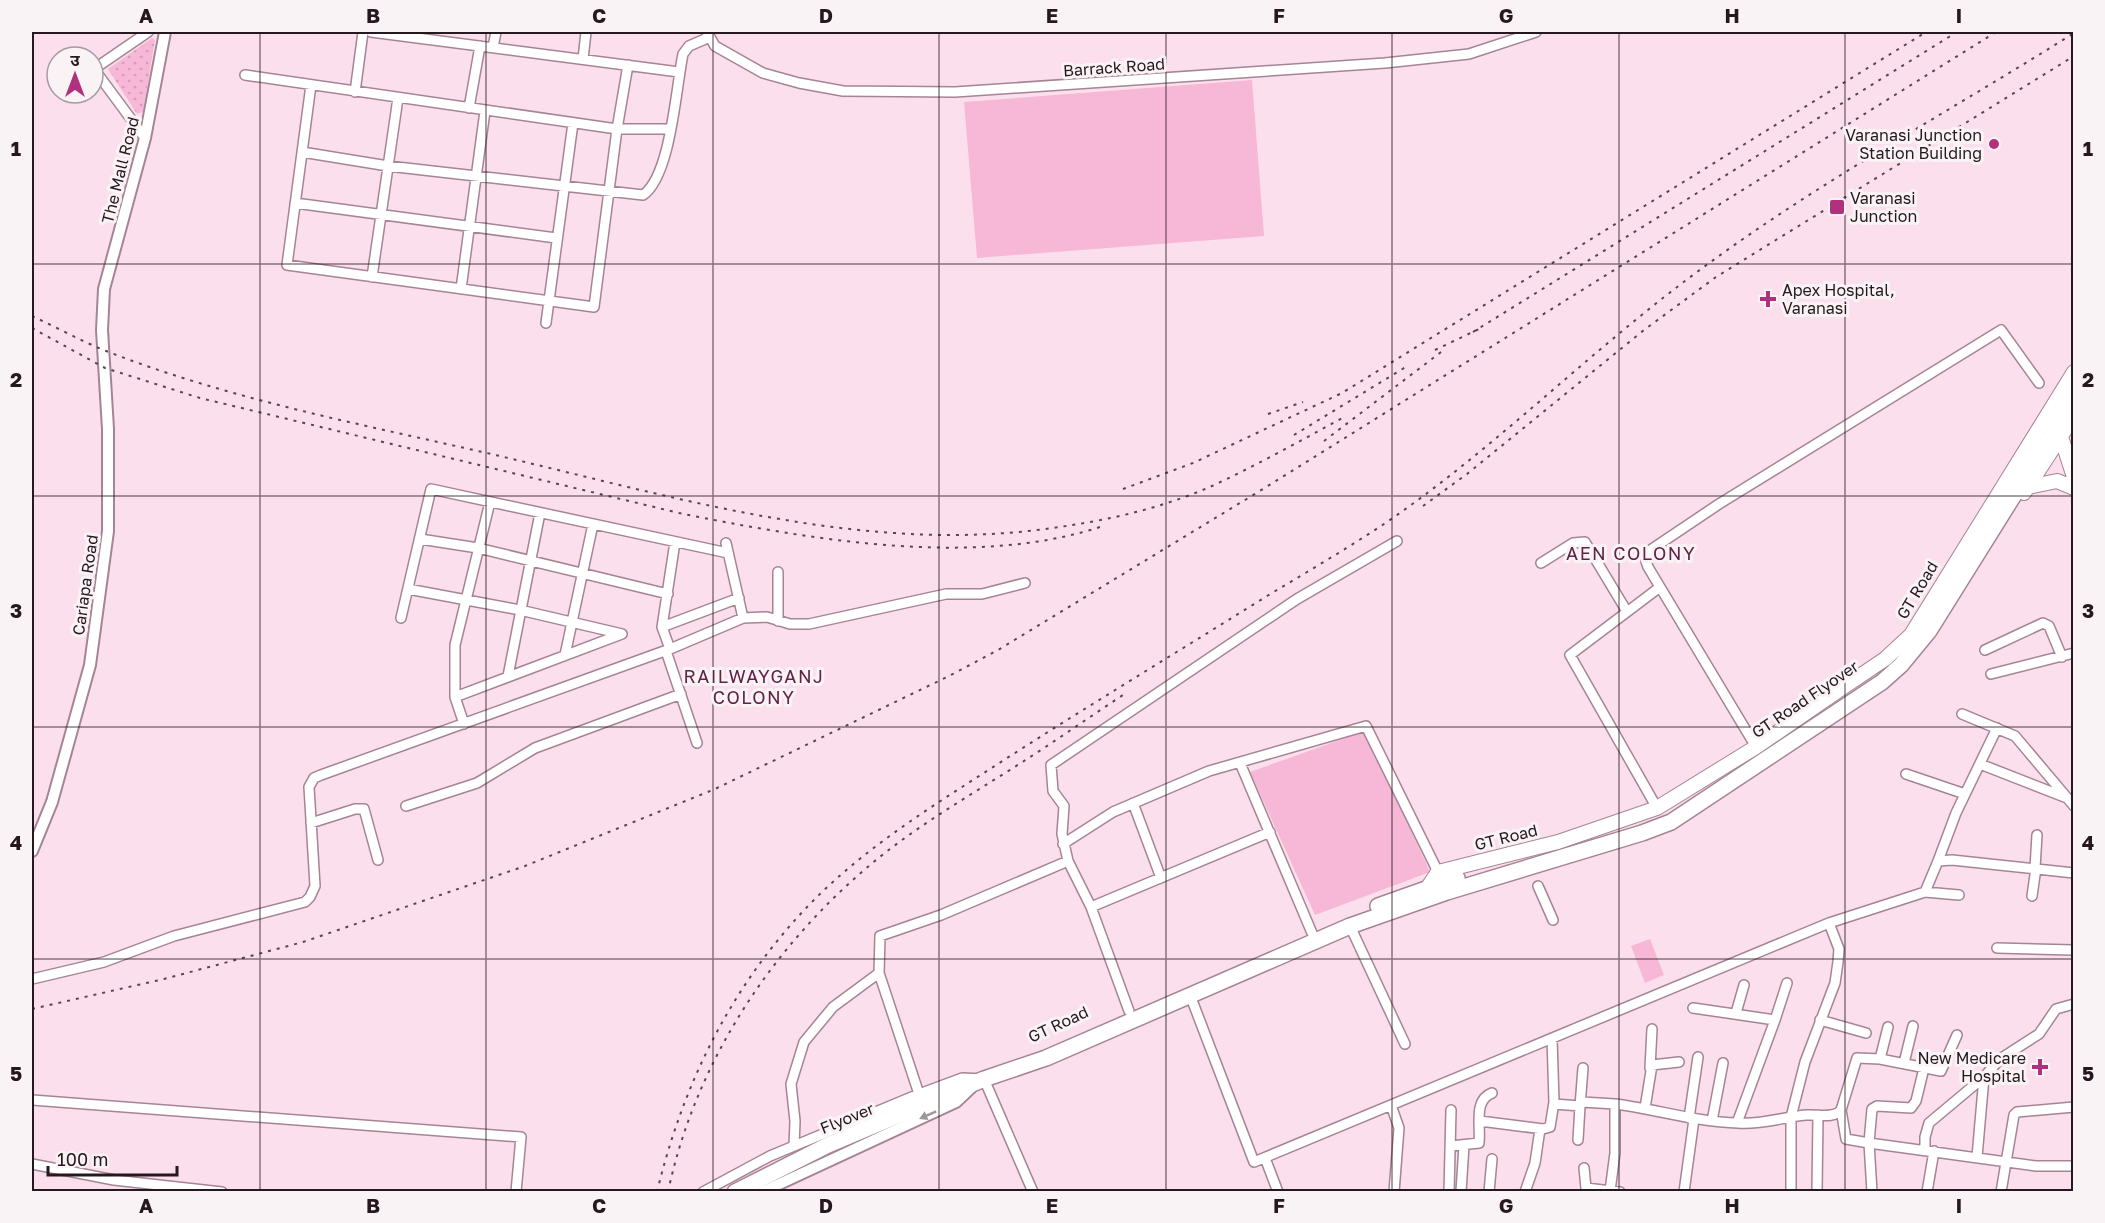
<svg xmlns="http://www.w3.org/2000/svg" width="2105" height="1223" viewBox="0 0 2105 1223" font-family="'Golos Text','Noto Sans Devanagari',sans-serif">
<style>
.grass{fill:url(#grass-dots)}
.pitch{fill:#f7b7d7}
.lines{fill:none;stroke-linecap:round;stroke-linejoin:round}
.minor-casing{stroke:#a58494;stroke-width:12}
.tertiary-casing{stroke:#a58494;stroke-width:14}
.primary-casing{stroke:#a58494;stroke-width:16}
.trunk-casing{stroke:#a58494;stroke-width:18}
.minor{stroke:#fff;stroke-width:9}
.tertiary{stroke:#fff;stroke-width:10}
.primary{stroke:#fff;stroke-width:14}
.trunk{stroke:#fff;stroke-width:15}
.rail{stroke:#57464e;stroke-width:2;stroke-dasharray:3 6;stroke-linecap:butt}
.oneway{fill:#9d979a}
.grid{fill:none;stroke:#25181e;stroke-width:1.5;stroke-opacity:0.55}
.poi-dot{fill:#b1317e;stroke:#faf3f6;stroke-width:2}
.labels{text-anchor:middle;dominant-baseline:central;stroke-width:6;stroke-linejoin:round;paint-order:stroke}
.street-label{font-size:16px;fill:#25181e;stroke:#faf3f6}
.poi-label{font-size:16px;fill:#25181e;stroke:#faf3f6;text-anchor:end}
.neighbourhood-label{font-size:18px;letter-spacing:1.5px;fill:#602245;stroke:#faf3f6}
.neatline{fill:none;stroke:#25181e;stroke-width:2}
.grid-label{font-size:20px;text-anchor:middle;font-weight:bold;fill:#25181e}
</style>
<defs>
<pattern id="grass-dots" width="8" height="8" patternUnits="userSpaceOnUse" patternTransform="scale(1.5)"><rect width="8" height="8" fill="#f7b7d7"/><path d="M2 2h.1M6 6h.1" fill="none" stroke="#d49db8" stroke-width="1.8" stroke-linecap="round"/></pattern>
</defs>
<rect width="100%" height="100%" fill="#fcdfec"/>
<!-- grass -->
<path class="grass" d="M152,38L155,40L143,112L137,114L108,69Z"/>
<!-- pitch -->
<path class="pitch" d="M1252,80L1264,236L977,258L964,102Z
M1365,731L1430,872L1315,915L1250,772Z
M1650,939L1664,975L1645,983L1631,946Z"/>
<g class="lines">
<defs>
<path id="minor" d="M371,32L679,72
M707,32L715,46L763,73L799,83L843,91L955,92L1385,63L1469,54L1536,32
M493,47L496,32
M583,59L586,32
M245,75L617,129H671
M311,85L287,265L594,307L617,129L628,65
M355,92L363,32
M469,108L480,46
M145,138L94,69L148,32
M302,152L388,166L643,195C671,176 676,87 683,54L689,46L710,37
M295,203L556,238
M372,277L398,98
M461,289L485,111
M546,323L573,123
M420,539L478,548L668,594
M726,543L743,618
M1541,563L1573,543L1585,542L1626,610
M778,572V621
M408,589L520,610L622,634
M401,618L431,489L728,553
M662,627L739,598
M670,649L662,627L675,542
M1985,650L2043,623L2049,626L2062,657
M666,651L697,743
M565,655L593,524
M1991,674L2074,653
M508,676L540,513
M455,697L622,634
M1962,714L2015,736L2074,806
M464,724L455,697V645L490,502
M1756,747L1648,567L1646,561L1649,551L1719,504L2001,330L2039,383
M1240,763L1312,933
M1980,764L2067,798
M1906,774L1965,794
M1133,803L1161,878
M406,806L477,783L535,748L681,694
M1657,808L1570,655L1660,587
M311,823L355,809H364L378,860
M1063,844L1113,812L1209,771L1366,726L1438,872
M1068,861L1062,834L1064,806L1053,791L1051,765L1297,599L1397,541
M1938,861L1956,813L1997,728
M2035,868L2037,835
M1538,886L1553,920
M1925,892L1959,895
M2032,896L2036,868
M1091,907L1270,832
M1350,926L1405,1044
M1997,948L2074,950
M32,979L104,962L174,936L305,902L310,897L315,886L309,787L314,778L321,775L670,649L743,618L767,617L790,624H809L946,594H982L1025,583
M1190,995L1254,1162L1829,923L1925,892L1938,861L1952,860L2074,873
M1693,1008L1775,1020L1737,1123
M1736,1013L1744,985
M1775,1020L1787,983
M1820,1020L1866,1033
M1880,1059L1888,1027
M1904,1063L1913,1026
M1650,1068L1652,1029
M919,1094L879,973L880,936L941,915L1068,861L1091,907L1129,1011
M32,1100L521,1137L516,1192
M1582,1102L1615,1104
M1554,1104L1580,1106L1583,1068
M1391,1105L1399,1128L1394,1192
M1645,1108L1652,1065L1679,1062
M1841,1110L1846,1139L1869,1143L1872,1109L1877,1106L1911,1108L1916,1101L1924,1068
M1689,1118L1698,1057
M1480,1121L1543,1129L1550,1127L1554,1102L1552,1038
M1712,1121L1723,1063
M1578,1140L1580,1106
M794,1146L795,1121L791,1084L804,1042L833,1007L879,973
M1451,1146L1479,1143C1481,1126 1473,1100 1492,1093
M1925,1150V1137L1929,1123L1984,1077
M1977,1157L1984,1077L2000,1059L2039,1034L2056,1009L2074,1004
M1265,1158L1278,1192
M32,1164L114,1180L222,1192
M1584,1168L1586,1188L1620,1192
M1610,1191L1615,1153V1104C1656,1109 1696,1122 1738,1123C1762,1125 1783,1117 1806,1115C1816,1114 1835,1119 1841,1110L1857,1058L1880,1059L1941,1071L1957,1035
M703,1192L770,1156L919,1094L962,1078L984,1079L1033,1192
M1449,1192L1451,1110
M1461,1192L1464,1145
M1489,1192L1492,1159
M1525,1192L1535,1163L1540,1129
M1684,1192L1694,1119
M1791,1192V1117L1805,1062L1835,983L1838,962L1839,949L1829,923
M1817,1192L1818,1115
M1872,1192L1869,1143L2036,1166H2074
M1927,1192L1934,1151
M2001,1192L2014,1115L2017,1112L2074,1107"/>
<path id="tertiary" d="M32,851L52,802L90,665L108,531V429L102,330L104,289L145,138L165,32
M762,1192L956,1102L975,1084"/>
<path id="primary" d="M2061,437L2074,477
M2028,487L2057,481L2074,488
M2024,493L2074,416
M1428,887L1438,872L1558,842L1657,808L1756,747L1842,688L1885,659L1911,635L2074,372"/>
<path id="trunk" d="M2056,408L2074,380
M1378,906L1457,878
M735,1192L828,1145L984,1079L1046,1058L1350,926L1447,892L1642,833L1671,822L1882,682L1901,665L1929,631L2074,399"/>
</defs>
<!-- minor casing -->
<use href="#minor" class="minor-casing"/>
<!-- tertiary casing -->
<use href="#tertiary" class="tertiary-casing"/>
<!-- primary casing -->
<use href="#primary" class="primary-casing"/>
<!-- trunk casing -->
<use href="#trunk" class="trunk-casing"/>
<!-- minor -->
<use href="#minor" class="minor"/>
<!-- tertiary -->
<use href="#tertiary" class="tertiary"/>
<!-- primary -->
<use href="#primary" class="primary"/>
<!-- trunk -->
<use href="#trunk" class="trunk"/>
<!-- rail -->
<path class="rail" d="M32,316C56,327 81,341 106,351C234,401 371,426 504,457C686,500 871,556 1059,527C1110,520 1165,507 1212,486C1257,465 1302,440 1346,416
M32,328L105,368L200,398L679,513C808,539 975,569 1103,526
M1473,332L1957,32
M1435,350L1479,329
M1268,414L1303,402
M1294,435L1409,365
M1324,441L1445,349
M1123,489L1193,463L1342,393L1926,32
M1423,506L1467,474L1644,330L1716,277L2074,56
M32,1009L164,979L303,942L525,866L715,789L949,676L998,650L1263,489L1996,32
M657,1192C683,1084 731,986 809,905C866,846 936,804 1004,760C1091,704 1179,651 1267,596C1307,572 1348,548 1387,522C1495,448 1588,353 1693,275C1813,185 1947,113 2074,33
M668,1192C695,1064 770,949 870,865C914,828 964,799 1013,768C1051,744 1088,718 1126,693"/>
</g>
<!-- one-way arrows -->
<defs><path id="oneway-solid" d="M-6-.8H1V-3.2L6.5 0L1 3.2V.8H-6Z" transform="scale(1.5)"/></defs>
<use class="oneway" href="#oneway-solid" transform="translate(928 1115) rotate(156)"/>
<!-- grid -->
<path class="grid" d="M260,32V1192M486,32V1192M713,32V1192M939,32V1192M1166,32V1192M1392,32V1192M1619,32V1192M1845,32V1192M32,264H2074M32,496H2074M32,727H2074M32,959H2074"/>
<!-- markers -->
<g class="poi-dot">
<circle cx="1994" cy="144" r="6"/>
<rect x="1829" y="199" width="16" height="16" rx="3"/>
<path d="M1765 290h6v6h6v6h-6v6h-6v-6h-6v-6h6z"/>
<path d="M2037 1058h6v6h6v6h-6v6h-6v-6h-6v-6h6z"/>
</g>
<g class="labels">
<!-- street labels -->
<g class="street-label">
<text transform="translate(1114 67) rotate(-4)">Barrack Road</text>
<text transform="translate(120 170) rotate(-76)">The Mall Road</text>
<text transform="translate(85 585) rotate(-82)">Cariapa Road</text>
<text transform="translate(1917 590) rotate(-59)">GT Road</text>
<text transform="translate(1805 699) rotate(-34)">GT Road Flyover</text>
<text transform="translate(1506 837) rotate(-14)">GT Road</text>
<text transform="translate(1058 1024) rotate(-25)">GT Road</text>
<text transform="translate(847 1118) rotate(-22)">Flyover</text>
</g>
<!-- poi labels -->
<g class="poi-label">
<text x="1982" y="135">Varanasi Junction<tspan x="1982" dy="18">Station Building</tspan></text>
<text x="1850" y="198" text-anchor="start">Varanasi<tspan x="1850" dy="18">Junction</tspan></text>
<text x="1782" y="290" text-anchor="start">Apex Hospital,<tspan x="1782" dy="18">Varanasi</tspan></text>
<text x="2026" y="1058">New Medicare<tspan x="2026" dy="18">Hospital</tspan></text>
</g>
<!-- neighbourhood labels -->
<g class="neighbourhood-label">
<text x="1631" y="553">AEN COLONY</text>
<text x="754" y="676">RAILWAYGANJ<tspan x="754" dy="21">COLONY</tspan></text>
</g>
</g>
<!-- border -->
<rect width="2105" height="1223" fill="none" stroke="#faf3f6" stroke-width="66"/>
<!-- north arrow -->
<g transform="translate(75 75)"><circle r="28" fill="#faf3f6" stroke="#a59ba0" stroke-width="1.5"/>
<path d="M0-4.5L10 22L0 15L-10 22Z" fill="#b1317e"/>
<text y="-9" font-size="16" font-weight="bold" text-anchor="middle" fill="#25181e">उ</text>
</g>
<!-- scale -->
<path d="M48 1166v9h129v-9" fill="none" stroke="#25181e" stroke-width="3"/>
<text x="57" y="1166" font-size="18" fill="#25181e" stroke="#faf3f6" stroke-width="4.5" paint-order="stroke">100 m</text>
<rect x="33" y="33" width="2039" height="1157" class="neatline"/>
<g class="grid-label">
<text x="146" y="23">A</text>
<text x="373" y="23">B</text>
<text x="599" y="23">C</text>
<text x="826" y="23">D</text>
<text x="1052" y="23">E</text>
<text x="1279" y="23">F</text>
<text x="1506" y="23">G</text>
<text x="1732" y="23">H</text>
<text x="1959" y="23">I</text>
<text x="16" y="156">1</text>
<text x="2088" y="156">1</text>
<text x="16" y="387">2</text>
<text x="2088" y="387">2</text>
<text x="16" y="618">3</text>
<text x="2088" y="618">3</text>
<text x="16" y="850">4</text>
<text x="2088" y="850">4</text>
<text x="16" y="1081">5</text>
<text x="2088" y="1081">5</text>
<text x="146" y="1213">A</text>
<text x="373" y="1213">B</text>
<text x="599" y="1213">C</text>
<text x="826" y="1213">D</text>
<text x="1052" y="1213">E</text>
<text x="1279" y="1213">F</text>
<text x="1506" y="1213">G</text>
<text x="1732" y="1213">H</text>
<text x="1959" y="1213">I</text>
</g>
</svg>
